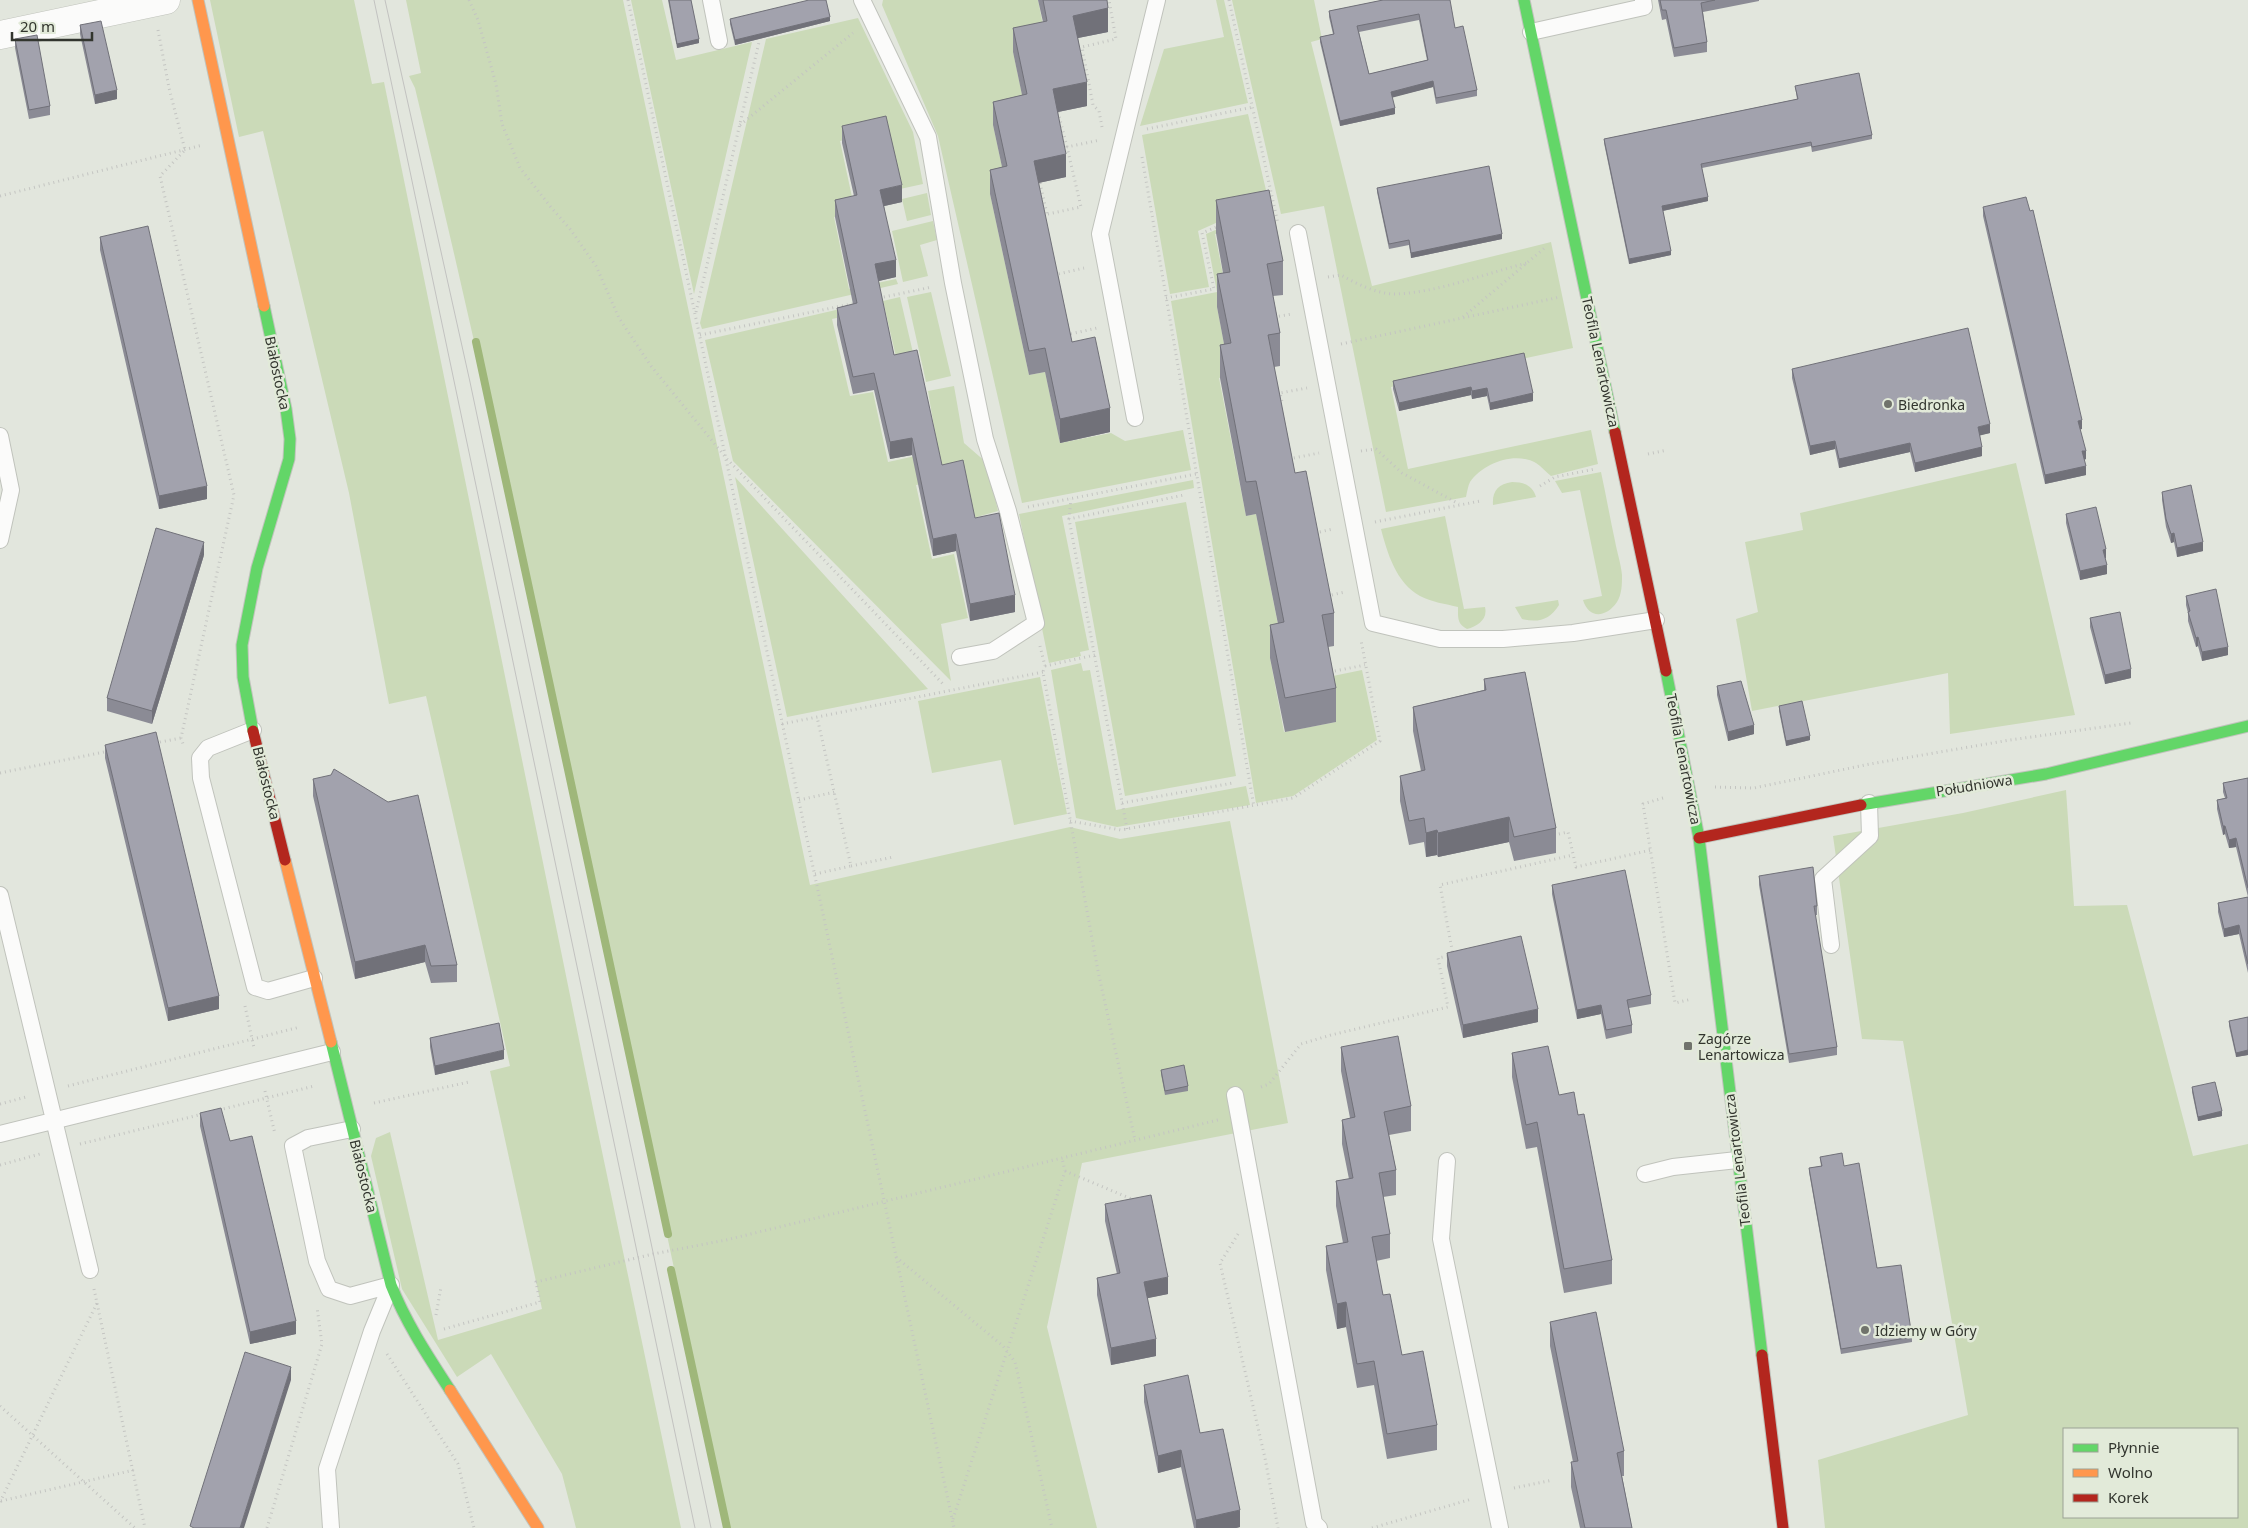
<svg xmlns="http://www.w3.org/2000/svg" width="2248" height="1528" viewBox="0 0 2248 1528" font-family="'Noto Sans',sans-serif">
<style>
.green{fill:#cbdab8;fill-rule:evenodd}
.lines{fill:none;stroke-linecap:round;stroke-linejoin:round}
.stream{stroke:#9fb77a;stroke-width:8}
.lane-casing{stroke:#c0c3bc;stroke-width:18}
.street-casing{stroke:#c0c3bc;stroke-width:29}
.fast-casing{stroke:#c0c3bc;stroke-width:13}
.slow-casing{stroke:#c0c3bc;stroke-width:13}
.jam-casing{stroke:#c0c3bc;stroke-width:13}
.path{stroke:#c4c5c2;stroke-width:3;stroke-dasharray:1 4;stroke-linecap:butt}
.lane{stroke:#fbfbfa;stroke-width:16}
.street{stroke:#fbfbfa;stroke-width:28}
.fast{stroke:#63d668;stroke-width:11}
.slow{stroke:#ff974d;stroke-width:11}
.jam{stroke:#b3261e;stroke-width:11}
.tram{stroke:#c2c2c0;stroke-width:1}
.wall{fill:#8b8b95;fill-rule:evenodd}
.shaded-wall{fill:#717179}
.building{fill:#a2a2ad;stroke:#717179;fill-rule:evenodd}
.poi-dot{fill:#70736b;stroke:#e2ead9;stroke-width:2}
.labels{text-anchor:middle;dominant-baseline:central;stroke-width:5;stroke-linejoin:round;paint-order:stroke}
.street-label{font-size:14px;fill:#32352e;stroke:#e2ead9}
.poi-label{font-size:14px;fill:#32352e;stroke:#e2ead9;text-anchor:start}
</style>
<rect width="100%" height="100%" fill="#e2e6dd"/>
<!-- green -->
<path class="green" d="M210,0H354L372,84L384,82L595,1118L681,1528H576L562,1474L491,1354L457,1377L402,1289L371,1156L376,1138L390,1132L438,1340L542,1309L490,1071L510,1066L426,696L389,704L349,493L263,131L239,137Z
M406,0H623L810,885L1070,827L1120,839L1230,821L1288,1123L1082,1163L1047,1327L1097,1528H730C625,1048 530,566 415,88L409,76L421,73Z
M631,0H662L676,60L752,42L694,294Z
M883,0H1038L1047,45L1013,52L1027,118L993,125L1007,190L990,194L1029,375L1045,372L1060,443L1111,433L1125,441L1183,430L1191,470L1022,503L938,136L882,5Z
M1216,0H1224L1248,103L1140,126L1164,49L1224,37Z
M1232,0H1314L1322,39L1311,42L1372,286L1551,242L1573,348L1391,387L1408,469L1591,430L1598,464L1551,476C1546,472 1541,466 1536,463C1515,451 1483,463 1470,482C1468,486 1467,492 1466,497L1386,512L1324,206L1281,214Z
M858,18L913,132L923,184L900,189L886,130L840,141L855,211L834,217L849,289L896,279L898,284L702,329L700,323L766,39Z
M1248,114L1270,207L1236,214L1198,231L1209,287L1170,294L1142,135Z
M927,193L931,215L907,221L902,199Z
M1274,214L1283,260L1276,261L1269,223L1215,234L1229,305L1217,307L1230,376L1219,378L1246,516L1256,514L1284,655L1270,658L1284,732L1336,722L1328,677L1362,670L1377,740L1293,796L1256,803L1171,301L1217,292L1206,234L1234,222Z
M933,221L937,240L920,245L928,276L903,282L892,231Z
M931,292L951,376L926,382L907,297Z
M900,297L914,357L897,361L883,301Z
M875,301L877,309L832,319L850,396L873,392L888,462L938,451L928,391L954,386L964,443L987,463L998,511L973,518L964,476L916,485L932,559L954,554L968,618L941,624L951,681L733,461L705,340Z
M2016,463L2075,715L1950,734L1948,673L1752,711L1736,619L1758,612L1745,542L1803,530L1800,513Z
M1601,472C1606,495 1610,518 1615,541C1617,552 1621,564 1622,575C1622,584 1622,594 1617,602C1607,617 1589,620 1583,600L1602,596L1580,490L1562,493L1555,481Z
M735,477L928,689L787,717Z
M1193,480L1194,488L1062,516L1089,650L1080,652L1081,656L1049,663L1019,514Z
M1512,482C1523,482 1533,485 1536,497L1493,505C1492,491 1498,484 1512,482Z
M1186,502L1236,776L1125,796L1075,522Z
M1445,516L1464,609L1485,607C1488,619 1478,626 1467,629C1457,624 1458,617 1458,607C1446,604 1431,602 1420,596C1396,583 1387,552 1381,529Z
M1558,600L1559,605C1550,620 1538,623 1522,619L1515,607Z
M1081,663L1083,671L1090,670L1116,810L1246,786L1250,805L1117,827L1076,818L1051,670Z
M1040,677L1067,814L1014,825L1001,760L932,773L918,701Z
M2066,790L2074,906L2127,905L2193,1156L2248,1144V1528H1825L1818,1460L1968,1415L1903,1041L1862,1039L1833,836L1963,813ZM2064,1429H2237V1517H2064Z"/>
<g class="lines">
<!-- stream -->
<path class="stream" d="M476,342L668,1234
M671,1270L727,1528"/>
<defs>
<path id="lane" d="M711,0L719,41
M862,0L928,137L953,283L985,439L1008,511L1036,623L993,651L960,657
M1531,32L1644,7L1643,0
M1298,233L1373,623L1440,639H1503L1573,633L1656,620
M1135,418L1100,234L1157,0
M0,436L11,490L0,540
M253,730L208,748L200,758L201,778L255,987L268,991L314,978
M0,895L90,1270
M1831,945L1823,879L1870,836L1869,803
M1235,1095L1314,1523L1319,1528
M352,1129L308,1138L293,1146L317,1261L329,1289L350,1296L391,1285
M0,1134L332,1052
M1447,1161L1441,1239L1500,1528
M1645,1174L1673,1167L1737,1160
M331,1528L327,1469L372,1331L391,1285"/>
<path id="street" d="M0,35L166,0"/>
<path id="fast" d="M1524,0L1615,432
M1666,671L1699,838L1762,1355
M253,731L243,677L242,645L257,568L289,459L290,439L286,409L264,306
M1861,805L2046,774L2248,726
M331,1042L391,1285C406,1323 428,1356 450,1390"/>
<path id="slow" d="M198,0L264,306
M285,860L331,1042
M450,1390L538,1528"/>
<path id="jam" d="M1615,432L1666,671
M253,731L285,860
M1699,838L1861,805
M1762,1355L1783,1528"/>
</defs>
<!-- lane casing -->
<use href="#lane" class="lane-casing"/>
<!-- street casing -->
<use href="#street" class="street-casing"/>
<!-- fast casing -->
<use href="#fast" class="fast-casing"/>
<!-- slow casing -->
<use href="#slow" class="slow-casing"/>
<!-- jam casing -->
<use href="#jam" class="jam-casing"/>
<!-- path -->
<path class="path" d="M469,0L478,20L496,84L502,124L520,168L550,206L570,229L596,266L619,318L651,366L727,459L944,685
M628,0L954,1528
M1229,0L1278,224
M158,30L169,88L185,150L160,176L234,495L181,738L183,744
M1058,112L1067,147
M740,125L853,33
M1102,127L1099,111L1093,105L1082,47L1116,39L1109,0
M1147,129L1253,107
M1142,157L1254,807
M1040,183L1047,214
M0,196L203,145
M1043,215L1081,207L1067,147L1100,140
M1054,275L1084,268
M1328,277L1341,275C1357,284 1377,294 1395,294C1436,293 1487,273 1527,263
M879,298L932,287
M1166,298L1214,289L1202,233L1219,226
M696,312L759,42
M1274,317L1292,314
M1463,317L1547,246
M700,335L856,303
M1066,335L1097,328
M1341,344L1560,297
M1278,403L1282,402L1280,393L1307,388
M1361,451L1376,449L1402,473L1459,504
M1648,454L1667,450
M1289,459L1319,453
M1540,486L1555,477L1595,469
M1028,507L1196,474
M1069,519L1071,499
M1375,522L1480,501
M1315,533L1333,529
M1327,596L1345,592
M1040,646L1045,666L1043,672L1098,971L1135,1140
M1045,666L1095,655
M1330,672L1365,665
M782,724L1043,672
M155,743L181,738
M0,773L109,751
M1715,787L1754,788L1870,764L2010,740L2131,723
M1663,798L1643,804L1675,1003L1692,999
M799,800L835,792
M1122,803L1233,783
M1070,821L1121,830L1293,798L1380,741L1361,640
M1127,829L1069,519L1184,495
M1554,835L1568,832L1576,867L1651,850
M851,866L893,857
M815,874L851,866L817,717
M245,1006L254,1048
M68,1086L300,1027
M1261,1087L1269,1084L1301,1044L1331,1035L1448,1007L1438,958L1453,955L1440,885L1573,855
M265,1091L275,1134
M374,1103L469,1082
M0,1104L26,1097
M219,1110L314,1086
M80,1144L203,1114
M0,1165L40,1154
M1065,1171L1134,1200
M1238,1234L1220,1263L1265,1458L1278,1528
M896,1257L1003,1346L1015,1362L1052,1528
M94,1289L145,1528
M436,1315L441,1287
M444,1329L540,1302L536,1282L653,1254L726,1240L1218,1120
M387,1354L458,1464L474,1528
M0,1406L135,1528
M1514,1488L1553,1480
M1,1501L134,1470
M0,1502L97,1303
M953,1519L1065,1171L1062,1158
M267,1528L322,1344L317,1307
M1372,1528L1472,1499"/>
<!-- lane -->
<use href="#lane" class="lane"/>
<!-- street -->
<use href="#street" class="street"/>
<!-- fast -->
<use href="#fast" class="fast"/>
<!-- slow -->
<use href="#slow" class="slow"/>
<!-- jam -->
<use href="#jam" class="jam"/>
<!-- tram -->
<path class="tram" d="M374,0L695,1528
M385,0L470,382L711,1528"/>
</g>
<!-- wall -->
<path class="wall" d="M668,0H691L699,43L677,48Z
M1038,0H1107L1108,32L1078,38L1087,106L1058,112L1066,177L1038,183L1072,342L1110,432L1060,443L1045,372L1029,375L990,194V170L1002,167L993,125V102L1022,95L1013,52V28L1043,22Z
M1383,0L1455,28L1477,90V96L1436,104L1433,87L1392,97L1395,114L1340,126L1320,42V37L1333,34L1329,17V11ZM1419,20L1427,60L1369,74L1359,32Z
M1658,0H1759V1L1703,12L1707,42V52L1674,57L1666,19L1662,20Z
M730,19L830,21L735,45L730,24Z
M80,25L117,99L95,104L80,34Z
M15,39L50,106V115L29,119L15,48Z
M1795,86L1872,135V139L1812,152L1811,146L1702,168L1708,201L1663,211L1671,255L1629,264L1604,143V139L1797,99Z
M842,126L902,202L884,206L896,277L878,281L894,355L942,465L975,518L1015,612L970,621L956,551L933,556L912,455L890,459L874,390L853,394L837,325V308L853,304L835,217V200L854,196L842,143Z
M1377,188L1502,239L1411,258L1409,245L1389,249L1377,192Z
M1216,200L1283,261V295L1273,296L1280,333V366L1274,367L1295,473L1334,613V646L1328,647L1336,688V722L1285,732L1270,658V625L1278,624L1256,514L1246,516L1220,378V345L1224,344L1217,307V274L1223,273L1216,233Z
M1983,207L2082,429H2080L2086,459L2084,460L2086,475L2045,484L1983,216Z
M100,237L207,499L159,509L100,250Z
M1524,353L1533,401L1490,410L1487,396L1472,399L1471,395L1399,411L1393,389V381Z
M1792,369L1990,433L1980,435L1982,456L1915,472L1910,452L1839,468L1835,449L1810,455L1792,378Z
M2162,492L2203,551L2177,557L2174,542L2171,543L2166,527L2162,500Z
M2066,514L2106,558H2105L2107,574L2080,580L2066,523Z
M204,555L152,724L107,711V698Z
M2186,596L2228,655L2202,661L2198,646L2196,647L2188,621V613L2186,605Z
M2090,618L2131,678L2105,684L2090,627Z
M1484,679L1556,828V853L1514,861L1509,842L1438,857L1437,855L1426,857L1424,842L1409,845L1400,801V776L1421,771L1413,731V707L1484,690Z
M1717,686L1754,734L1728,741L1717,695Z
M1779,706L1810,740L1786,746L1779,711Z
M105,745L219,1009L168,1021L105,758Z
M2248,778V973L2239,934L2224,937L2218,912V903L2248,897L2236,847L2229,848L2225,834L2223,835L2217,809V800L2225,798L2223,792V783Z
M313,779L457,965V982L431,983L425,962L355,979L313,796Z
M1759,876L1817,906V915H1815L1837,1047V1055L1789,1063L1759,885Z
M1552,885L1651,995V1004L1629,1008L1632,1025V1033L1606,1039L1601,1014L1577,1019L1552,894Z
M1447,953L1538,1022L1463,1038L1447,966Z
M2248,1017V1055L2236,1057L2229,1026V1021Z
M430,1038L504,1059L435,1075L430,1047Z
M1341,1047L1411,1106V1131L1389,1135L1396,1170V1195L1383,1197L1390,1234V1258L1376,1261L1383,1295L1402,1355L1437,1425V1450L1387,1459L1374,1385L1357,1388L1346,1327L1337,1329L1326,1270V1246L1343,1243L1336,1206V1181L1349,1179L1342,1144V1120L1350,1118L1341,1071Z
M1512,1053L1559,1095L1612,1260V1284L1564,1293L1537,1147L1526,1149L1512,1077Z
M1161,1070L1188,1086V1091L1165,1095L1161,1074Z
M2192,1087L2222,1116L2198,1121L2192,1092Z
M200,1113L296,1334L250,1344L200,1126Z
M1820,1157L1844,1166L1877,1268L1912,1337V1342L1841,1354L1809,1172V1168L1821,1166Z
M1105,1204L1168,1294L1147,1298L1156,1356L1111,1365L1097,1295V1278L1117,1274L1105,1221Z
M1550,1322L1624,1451V1476H1622L1632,1528H1580L1571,1487V1462H1573L1550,1346Z
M1144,1385L1200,1433L1240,1527L1236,1528H1194L1181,1467L1158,1473L1144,1402Z"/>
<!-- shaded-wall -->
<path class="shaded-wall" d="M1108,8V32L1073,39V16Z
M830,17V21L735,45V40Z
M699,39V43L677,48V44Z
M1433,81V87L1391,98V92Z
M1087,82V106L1053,113V89Z
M117,90V99L95,104V95Z
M1395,108V114L1340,126V121Z
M1066,154V177L1034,184V161Z
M902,185V202L880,207V190Z
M1708,197V201L1662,211V206Z
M1502,234V239L1411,258V253Z
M1671,251V255L1629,264V259Z
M896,260V277L875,282V264Z
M1471,387V395L1399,411V403Z
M1487,388V396L1472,399V391Z
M1533,393V401L1490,410V403Z
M1110,408V432L1060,443V419Z
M2082,420V429L2078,430V421Z
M1990,424V433L1978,436V427Z
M912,438V455L890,459V442Z
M1835,441V449L1810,455V446Z
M1910,443V452L1839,468V459Z
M1982,447V456L1915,472V463Z
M2082,451H2086V459L2082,460Z
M2086,466V475L2045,484V475Z
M207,486V499L159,509V496Z
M2174,533V542L2171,543V534Z
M956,534V551L933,556V539Z
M204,542V555L152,724V711Z
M2203,542V551L2177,557V548Z
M2106,549V558L2103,559V550Z
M2107,565V574L2080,580V571Z
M1015,595V612L970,621V604Z
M2198,637V646L2196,647V638Z
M2228,647V655L2202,661V652Z
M2131,669V678L2105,684V675Z
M1754,725V734L1728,741V732Z
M1810,736V740L1786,746V741Z
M1509,817V842L1438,857V833Z
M2223,826H2225V834L2223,835Z
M1437,830V855L1426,857V833Z
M2236,838V847L2229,848V840Z
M2239,925V934L2224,937V929Z
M425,945V962L355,979V962Z
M219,996V1009L168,1021V1008Z
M1601,1005V1014L1577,1019V1010Z
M1538,1009V1022L1463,1038V1025Z
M504,1050V1059L435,1075V1066Z
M2248,1050V1055L2236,1057V1053Z
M2222,1111V1116L2198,1121V1117Z
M1168,1277V1294L1144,1299V1282Z
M1346,1302V1327L1337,1329V1304Z
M296,1321V1334L250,1344V1332Z
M1156,1339V1356L1111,1365V1348Z
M291,1367V1380L244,1528H240Z
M1181,1450V1467L1158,1473V1456Z
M1240,1510V1527L1236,1528H1196V1520Z"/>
<!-- building -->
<path class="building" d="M669,0H691L699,39L677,44Z
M809,0H826L830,17L735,40L730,19Z
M1043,0H1107L1108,8L1073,16L1087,82L1053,89L1066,154L1034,161L1072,342L1095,337L1110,408L1060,419L1045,348L1029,351L990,170L1007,166L993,102L1027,94L1013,28L1047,21Z
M1383,0H1450L1455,28L1463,26L1477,90L1436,98L1433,81L1391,92L1395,108L1340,121L1320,37L1334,34L1329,11ZM1419,14L1428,60L1369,74L1357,26Z
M1660,0H1715L1701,3L1707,42L1674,48L1666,10H1662Z
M101,21L117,90L95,95L80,25Z
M37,35L50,106L29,110L15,39Z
M1859,73L1872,135L1812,147L1811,142L1701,164L1708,197L1662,206L1671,251L1629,259L1604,139L1798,99L1795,86Z
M886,116L902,185L880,190L896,260L875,264L894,355L917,350L942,465L963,460L975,518L999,513L1015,595L970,604L956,534L933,539L912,438L890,442L874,373L853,377L837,308L857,303L835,200L857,195L842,126Z
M1489,166L1502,234L1411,253L1409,240L1389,244L1377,188Z
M1269,190L1283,261L1267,264L1280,333L1268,335L1295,473L1306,471L1324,563L1334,613L1322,615L1336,688L1285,698L1270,625L1284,622L1256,481L1246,482L1220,345L1231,343L1217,274L1230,272L1216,200Z
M2026,197L2030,211L2033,210L2082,420L2078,421L2086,451H2082L2086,466L2045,475L1983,207Z
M148,226L207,486L159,496L100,237Z
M1968,328L1990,424L1978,427L1982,447L1915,463L1910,443L1839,459L1835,441L1810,446L1792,369Z
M1524,353L1533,393L1490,403L1487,388L1472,391L1471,387L1399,403L1393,381Z
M2191,485L2203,542L2177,548L2174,533L2171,534L2166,519L2162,492Z
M2096,507L2106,549L2103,550L2107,565L2080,571L2066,514Z
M156,528L204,542L152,711L107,698Z
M2216,589L2228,647L2202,652L2198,637L2196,638L2188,612L2190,611L2186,596Z
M2120,612L2131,669L2105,675L2090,618Z
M1525,672L1556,828L1514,837L1509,817L1438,833L1437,830L1426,833L1424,818L1409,821L1400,776L1425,770L1413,707L1486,690L1484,679Z
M1741,681L1754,725L1728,732L1717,686Z
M1802,701L1810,736L1786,741L1779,706Z
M156,732L219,996L168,1008L105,745Z
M334,769L388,802L418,795L457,965L431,966L425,945L355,962L313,779L331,775Z
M2248,778V888L2236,838L2229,840L2225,826H2223L2217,800L2227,798L2223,783Z
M1813,867L1817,906H1814L1837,1047L1789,1054L1759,876Z
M1625,870L1651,995L1627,1000L1632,1025L1606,1030L1601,1005L1577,1010L1552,885Z
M2248,897V964L2239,925L2224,929L2218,903Z
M1521,936L1538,1009L1463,1025L1447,953Z
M2248,1017V1050L2236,1053L2229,1021Z
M499,1023L504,1050L435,1066L430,1038Z
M1398,1036L1411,1106L1384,1112L1396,1170L1379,1173L1390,1234L1372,1237L1383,1295L1390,1294L1402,1355L1423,1351L1437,1425L1387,1434L1374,1361L1357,1364L1346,1302L1337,1304L1326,1246L1348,1242L1336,1181L1353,1178L1342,1120L1355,1117L1341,1047Z
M1548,1046L1559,1095L1574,1092L1578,1115L1584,1114L1612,1260L1564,1269L1537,1122L1526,1125L1512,1053Z
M1184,1065L1188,1086L1165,1091L1161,1070Z
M2215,1082L2222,1111L2198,1117L2192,1087Z
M221,1108L230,1141L252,1136L296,1321L250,1332L200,1113Z
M1842,1153L1844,1166L1859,1163L1877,1268L1901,1265L1912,1337L1841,1349L1809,1168L1822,1166L1820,1157Z
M1151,1195L1168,1277L1144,1282L1156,1339L1111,1348L1097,1278L1120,1273L1105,1204Z
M1596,1312L1624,1451L1617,1453L1632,1528H1585L1571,1462L1578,1461L1550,1322Z
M245,1352L291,1367L240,1528H194L190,1526Z
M1188,1375L1200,1433L1223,1429L1240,1510L1196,1520L1181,1450L1158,1456L1144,1385Z"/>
<!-- markers -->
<g class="poi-dot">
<circle cx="1888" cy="404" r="5"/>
<rect x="1683" y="1041" width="10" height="10" rx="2.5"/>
<circle cx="1865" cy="1330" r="5"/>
</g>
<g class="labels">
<!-- street labels -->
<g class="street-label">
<text transform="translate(1601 362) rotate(78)">Teofila Lenartowicza</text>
<text transform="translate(278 373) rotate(78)">Białostocka</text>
<text transform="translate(1684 759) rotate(79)">Teofila Lenartowicza</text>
<text transform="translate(267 783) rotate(76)">Białostocka</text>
<text transform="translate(1974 785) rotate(-9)">Południowa</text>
<text transform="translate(1737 1160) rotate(-97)">Teofila Lenartowicza</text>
<text transform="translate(364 1176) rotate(76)">Białostocka</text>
</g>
<!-- poi labels -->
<g class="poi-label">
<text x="1898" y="404">Biedronka</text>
<text x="1698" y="1038">Zagórze<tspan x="1698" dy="16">Lenartowicza</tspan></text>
<text x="1875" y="1330">Idziemy w Góry</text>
</g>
</g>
<!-- legend -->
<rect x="2063" y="1428" width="175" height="90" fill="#e2ead9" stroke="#9ca295"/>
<rect x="2073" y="1444" width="25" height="8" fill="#63d668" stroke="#9ca295"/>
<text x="2108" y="1453" font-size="15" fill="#32352e">Płynnie</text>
<rect x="2073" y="1469" width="25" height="8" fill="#ff974d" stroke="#9ca295"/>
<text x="2108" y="1478" font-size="15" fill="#32352e">Wolno</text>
<rect x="2073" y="1494" width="25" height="8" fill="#b3261e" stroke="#9ca295"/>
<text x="2108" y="1503" font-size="15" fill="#32352e">Korek</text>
<!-- scale -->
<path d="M12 32v8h80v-8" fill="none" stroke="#32352e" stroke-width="2.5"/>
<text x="20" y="32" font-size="15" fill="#32352e" stroke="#e2ead9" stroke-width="4" paint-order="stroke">20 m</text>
</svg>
